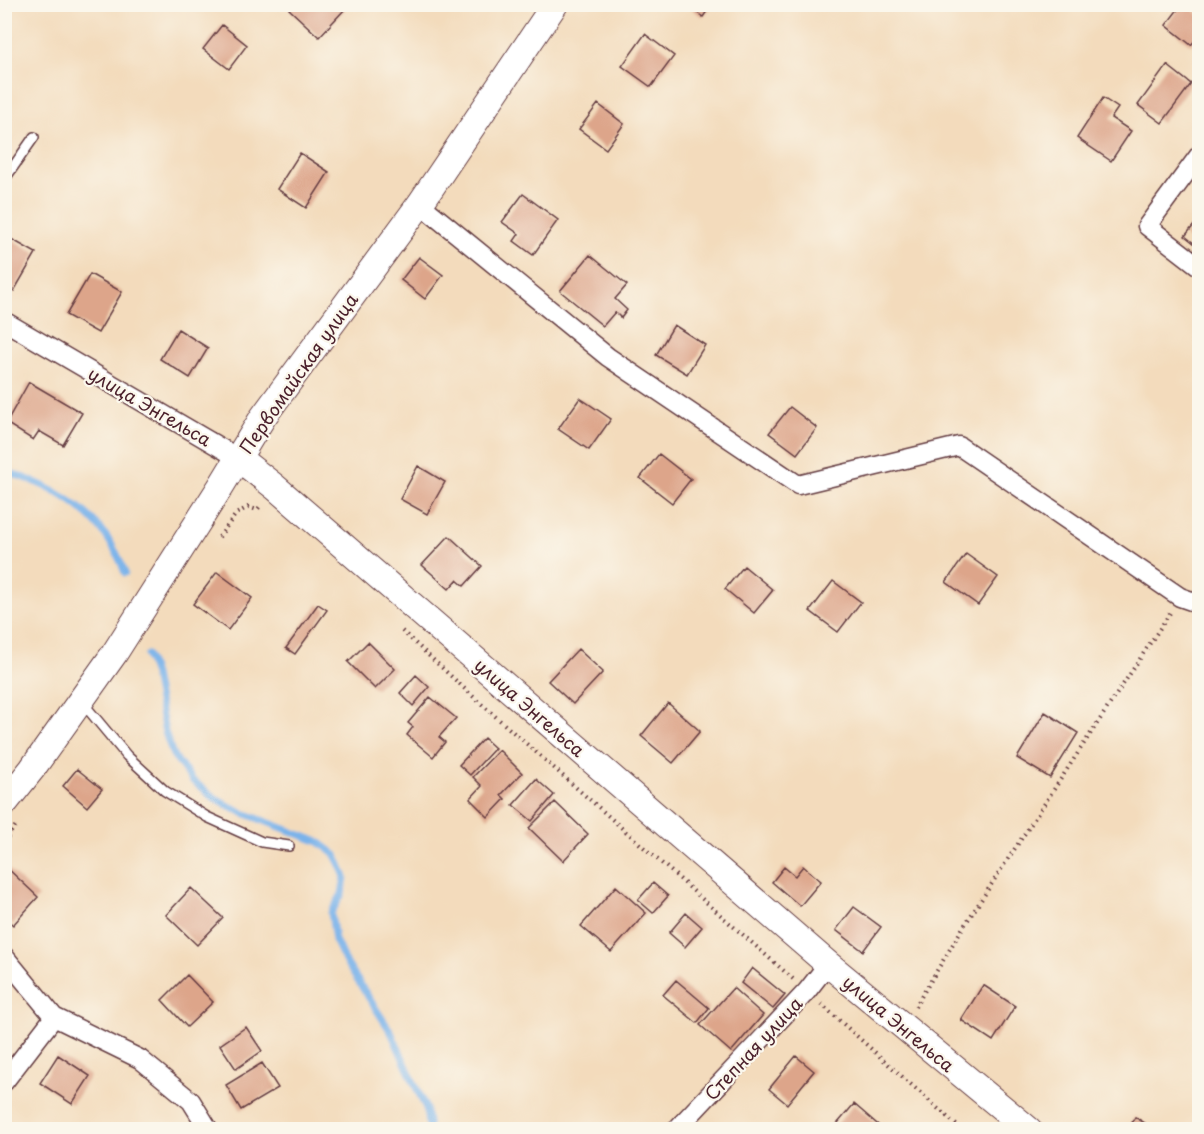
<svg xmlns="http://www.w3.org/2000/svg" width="1204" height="1134" viewBox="0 0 1204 1134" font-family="'Playpen Sans',sans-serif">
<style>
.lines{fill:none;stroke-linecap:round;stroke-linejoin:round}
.stream{stroke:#7ab3ea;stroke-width:7}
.building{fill:#dda58a}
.lane-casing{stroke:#633b41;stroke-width:12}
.street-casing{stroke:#633b41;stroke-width:21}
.secondary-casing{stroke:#633b41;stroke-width:28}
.path{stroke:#633b41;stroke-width:4;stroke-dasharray:1.5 4.5;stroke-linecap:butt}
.lane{stroke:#fff;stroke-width:9}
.street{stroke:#fff;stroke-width:18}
.secondary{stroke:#fff;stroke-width:26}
.labels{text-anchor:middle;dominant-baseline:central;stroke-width:4.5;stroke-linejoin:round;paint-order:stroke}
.street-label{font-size:18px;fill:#4a1f2b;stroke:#fbf7ec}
</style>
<rect width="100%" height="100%" fill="#fbf7ec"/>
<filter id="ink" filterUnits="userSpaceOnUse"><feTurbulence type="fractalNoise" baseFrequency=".0167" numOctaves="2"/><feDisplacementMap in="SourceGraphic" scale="12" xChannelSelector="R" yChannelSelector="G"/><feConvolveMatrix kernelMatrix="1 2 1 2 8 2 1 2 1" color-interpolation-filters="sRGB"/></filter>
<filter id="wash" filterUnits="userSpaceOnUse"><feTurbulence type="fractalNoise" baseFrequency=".008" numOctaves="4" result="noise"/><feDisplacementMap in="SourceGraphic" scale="24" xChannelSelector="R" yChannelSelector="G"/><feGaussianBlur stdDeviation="1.35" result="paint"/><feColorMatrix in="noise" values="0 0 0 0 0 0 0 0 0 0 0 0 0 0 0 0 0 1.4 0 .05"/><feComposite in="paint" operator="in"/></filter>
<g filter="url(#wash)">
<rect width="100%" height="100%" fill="#f3dbbc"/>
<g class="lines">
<!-- stream -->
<path class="stream" d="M4,471C61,488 105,516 125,573
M147,655L154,675L165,732L173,755L192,780L216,799L241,812L319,842L336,855L345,877L342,894L331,913L335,940L345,961L391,1032L426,1109L429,1130"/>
</g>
<g id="blocks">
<!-- building -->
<path class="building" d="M294,4H340L345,9L319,37L289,9Z
M685,4H712L703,17Z
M1182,4H1186L1200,15V35L1191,45L1166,25Z
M222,25L247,45L229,69L203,49Z
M645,34L674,56L651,87L622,66Z
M1167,65L1191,84L1162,123L1138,105Z
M1103,98L1118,108L1111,118L1131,131L1111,161L1077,138Z
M598,104L624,124L606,149L579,129Z
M300,153L329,172L306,208L277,189Z
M523,194L558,220L533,255L514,241L519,234L502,222Z
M1200,218V248L1185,236Z
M4,235L36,253L14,291L4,285Z
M590,255L627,285L615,299L627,310L621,318L615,312L603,326L560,291Z
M419,257L443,275L425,299L401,280Z
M90,274L122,292L98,333L66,315Z
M674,325L705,345L687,374L656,355Z
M178,329L208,348L190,378L160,359Z
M29,382L82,413L63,445L39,431L33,440L6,423Z
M580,398L611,419L589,450L558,429Z
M790,407L817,428L797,454L769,433Z
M659,454L691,479L672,503L640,478Z
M418,466L445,482L427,514L400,499Z
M449,536L482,566L464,586L457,580L449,589L422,565Z
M966,554L998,577L978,605L946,582Z
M744,566L773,590L754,613L725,589Z
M217,572L252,598L228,630L193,604Z
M833,581L861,602L838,632L810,611Z
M318,604L327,610L295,654L286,648Z
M368,642L395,669L375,689L348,662Z
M578,649L603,672L573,704L548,681Z
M416,675L429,687L413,706L400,693Z
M430,697L456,718L439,737L445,742L433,757L407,735L413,727L408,723Z
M668,703L700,731L673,763L641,736Z
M1045,712L1078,733L1050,778L1017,758Z
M484,738L495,748L470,775L459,765Z
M499,750L522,773L501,795L505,799L488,817L470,799L482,786L473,777Z
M77,769L102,789L87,807L63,786Z
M536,779L554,795L532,821L513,805Z
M555,802L588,834L563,861L529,828Z
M4,865L38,897L13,925L4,917Z
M803,866L821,881L800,906L772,882L784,867L795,876Z
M653,883L668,896L653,913L638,900Z
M616,886L646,913L611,952L581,926Z
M191,888L223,918L197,945L166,915Z
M854,907L881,927L863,951L836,930Z
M686,913L702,927L685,947L669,933Z
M752,968L785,995L773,1009L741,983Z
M187,975L213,1002L187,1027L162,1000Z
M676,980L709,1008L697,1023L663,995Z
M983,985L1015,1006L993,1041L961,1020Z
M733,988L763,1015L731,1052L700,1025Z
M246,1027L262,1051L236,1069L220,1045Z
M58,1055L90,1076L72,1104L40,1083Z
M796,1056L814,1071L787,1104L769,1089Z
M262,1063L278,1088L241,1110L226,1085Z
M854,1104L884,1130H832Z
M1135,1117L1156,1130H1128Z"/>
</g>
</g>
<g filter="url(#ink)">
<use href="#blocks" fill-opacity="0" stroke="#633b41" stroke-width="1.5"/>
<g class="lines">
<defs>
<path id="lane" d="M4,180L34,137
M82,702L127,756L165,791L207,817L262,842L289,846"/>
<path id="street" d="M1200,154L1147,226L1200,267
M420,204L608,357L798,485L959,446L1180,597L1200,604
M4,321L238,458
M4,956L54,1017L140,1059L191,1101L209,1130
M4,1082L54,1017
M676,1130L807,991L828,964"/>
<path id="secondary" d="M238,458L275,487L828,964L1029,1130
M4,804L32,769L114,654L221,486L263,417L420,204L555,4"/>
</defs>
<!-- lane casing -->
<use href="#lane" class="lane-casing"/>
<!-- street casing -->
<use href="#street" class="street-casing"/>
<!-- secondary casing -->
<use href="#secondary" class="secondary-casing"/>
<!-- path -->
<path class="path" d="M219,537L236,514L248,507L257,510L261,505
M402,631L478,701L793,979
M4,842L16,825
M821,1004L962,1130
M915,1007L962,929L1170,613"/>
<!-- lane -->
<use href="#lane" class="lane"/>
<!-- street -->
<use href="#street" class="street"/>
<!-- secondary -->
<use href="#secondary" class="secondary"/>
</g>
</g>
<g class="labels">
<!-- street labels -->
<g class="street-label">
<text transform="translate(298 373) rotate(-55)">Первомайская улица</text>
<text transform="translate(150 406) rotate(30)">улица Энгельса</text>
<text transform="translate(530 707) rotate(41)">улица Энгельса</text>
<text transform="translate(899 1023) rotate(40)">улица Энгельса</text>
<text transform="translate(753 1048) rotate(-47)">Степная улица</text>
</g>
</g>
<!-- margin -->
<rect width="1204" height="1134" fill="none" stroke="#fbf7ec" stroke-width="24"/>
</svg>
